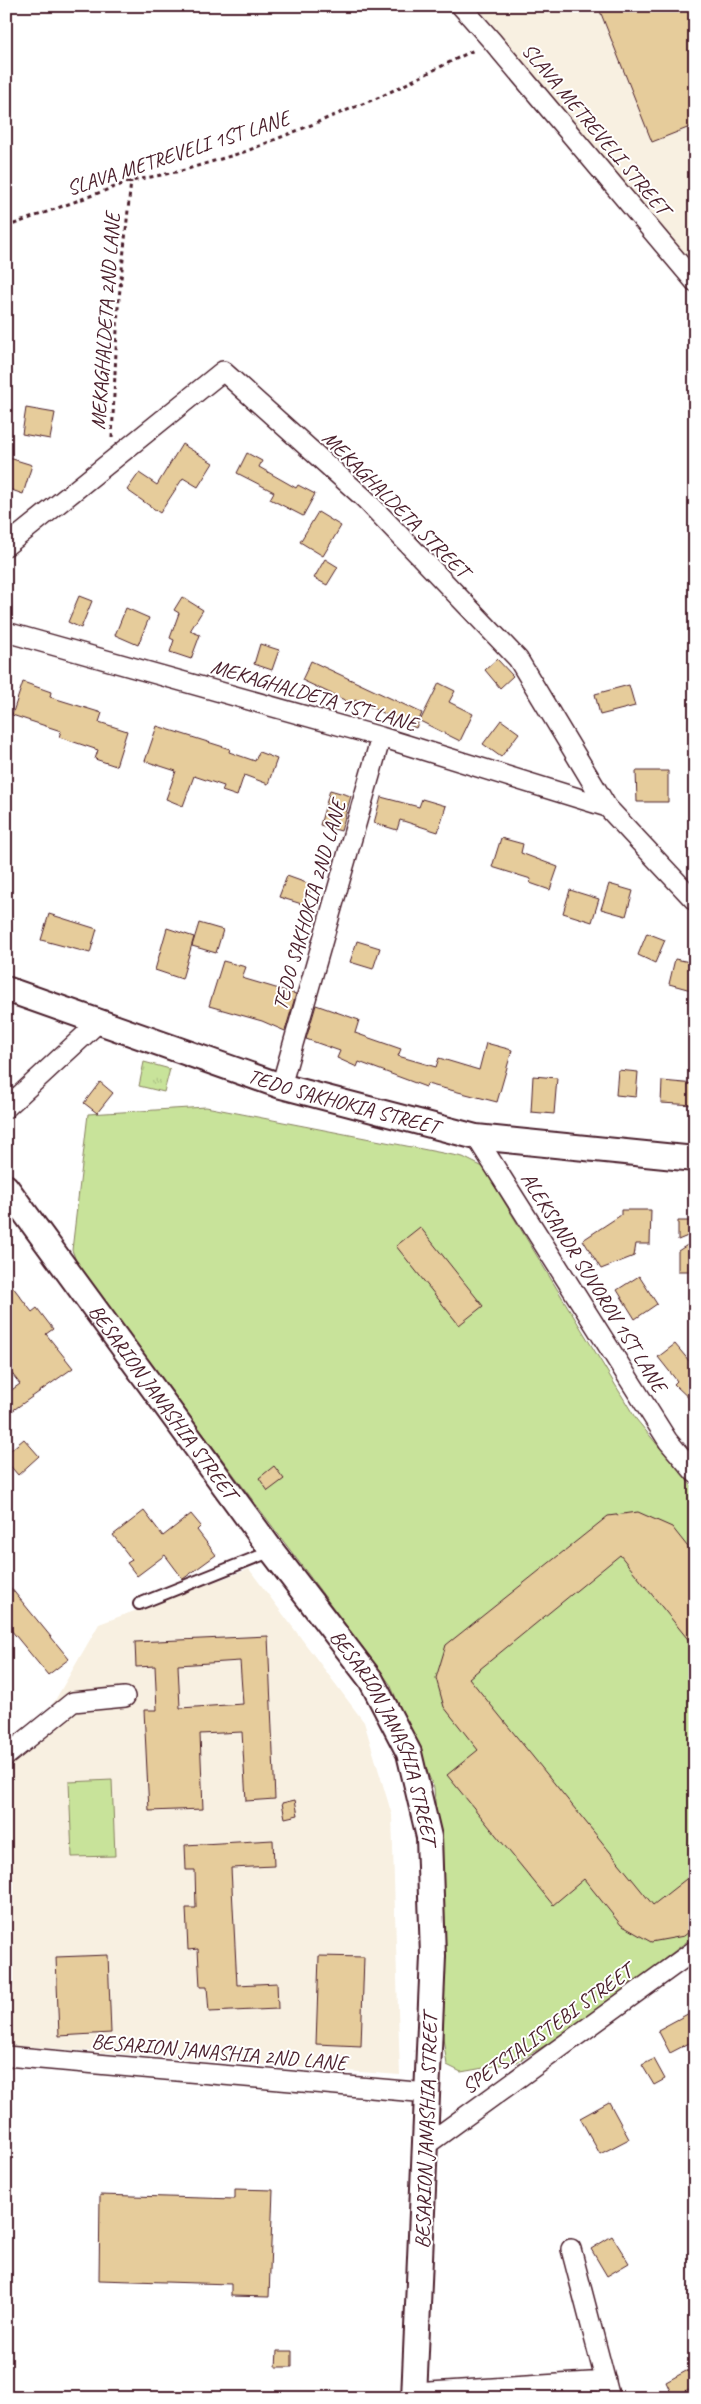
<svg xmlns="http://www.w3.org/2000/svg" width="701" height="2404" viewBox="0 0 701 2404" font-family="Caveat,sans-serif">
<style>
.built{fill:#f8f0e1}
.grass{fill:#c8e39a;stroke:#898162}
.park{fill:url(#park-tufts);stroke:#898162}
.building{fill:#e6cc9b;stroke:#4a1f2b;fill-rule:evenodd}
.lines{fill:none;stroke-linecap:round;stroke-linejoin:round}
.service-casing{stroke:#4a1f2b;stroke-width:14}
.minor-casing{stroke:#4a1f2b;stroke-width:22}
.tertiary-casing{stroke:#4a1f2b;stroke-width:28}
.path{stroke:#4a1f2b;stroke-width:3;stroke-dasharray:4 4;stroke-linecap:butt}
.service{stroke:#fff;stroke-width:10}
.minor{stroke:#fff;stroke-width:19}
.tertiary{stroke:#fff;stroke-width:24}
.labels{text-anchor:middle;dominant-baseline:central;stroke-width:4;stroke-linejoin:round;paint-order:stroke}
.street-label{font-size:21px;fill:#4a1f2b;stroke:#fff}
</style>
<defs>
<pattern id="park-tufts" width="24" height="20" patternUnits="userSpaceOnUse" patternTransform="scale(1.25)"><rect width="24" height="20" fill="#c8e39a"/><path d="M3 7l-1-3M5 7V3M7 7l1-3M15 17l-1-3M17 17v-4M19 17l1-3" fill="none" stroke="#adc285"/></pattern>
</defs>
<rect width="100%" height="100%" fill="#fff"/>
<filter id="ink" filterUnits="userSpaceOnUse"><feTurbulence type="fractalNoise" baseFrequency=".02" numOctaves="2"/><feDisplacementMap in="SourceGraphic" scale="10" xChannelSelector="R" yChannelSelector="G"/><feConvolveMatrix kernelMatrix="1 2 1 2 8 2 1 2 1" color-interpolation-filters="sRGB"/></filter>
<g filter="url(#ink)">
<!-- built -->
<path class="built" d="M477,6H695V276Z
M249,1569L364,1722L392,1815L400,2075L6,2045V1745L50,1709L99,1624Z"/>
<!-- grass -->
<path class="grass" d="M206,1107L463,1157L483,1167L636,1419L695,1490V1935L583,2023L517,2062L461,2072L447,2065L441,2025L442,1885L434,1788L390,1684L78,1266L72,1250L88,1114Z
M112,1780L115,1856L72,1857L69,1782Z"/>
<!-- park -->
<path class="park" d="M144,1062L170,1069L164,1092L139,1086Z"/>
<!-- building -->
<path class="building" d="M598,6H695V125L652,142Z
M26,408L55,413L50,439L22,434Z
M182,444L213,463L198,487L183,478L160,513L127,490L139,473L157,485Z
M247,453L262,461L259,467L296,488L298,485L315,494L303,516L270,499L274,492L237,473Z
M6,457L32,465L23,494L6,488Z
M318,512L341,526L323,556L300,542Z
M325,559L338,567L327,585L314,578Z
M79,596L92,601L81,628L68,622Z
M182,597L203,610L190,631L200,635L191,659L170,652L174,640L170,638L179,613L174,610Z
M126,608L149,618L138,645L115,635Z
M260,644L279,650L272,670L254,664Z
M497,659L513,676L500,688L485,670Z
M311,661L422,713L416,728L355,700L353,704L302,680Z
M23,682L51,692L50,697L102,713L99,722L127,731L116,766L95,759L98,750L59,737L61,731L12,715Z
M439,683L455,691L449,702L473,714L460,741L420,721Z
M629,685L635,706L600,715L595,694Z
M501,720L519,733L501,757L483,744Z
M157,726L230,749L229,752L255,761L259,752L277,759L268,784L244,775L237,796L222,791L224,786L194,776L183,806L166,799L176,771L145,761Z
M636,771H668V802H637Z
M330,790L351,796L341,831L320,825Z
M381,797L419,807L422,799L446,806L438,832L400,820L397,830L374,823Z
M501,838L523,844L521,853L558,867L550,890L530,883L531,879L492,867Z
M287,876L312,885L305,905L279,897Z
M609,884L633,891L626,916L601,909Z
M570,890L599,899L592,922L563,913Z
M49,914L97,929L90,953L41,940Z
M199,923L223,930L216,953L192,946Z
M167,928L194,937L182,979L155,970Z
M647,933L665,940L655,963L638,955Z
M357,941L380,948L373,969L350,962Z
M675,959L695,963L691,990L669,984Z
M223,961L246,967L242,978L296,994L285,1031L262,1021L209,1006Z
M316,1005L359,1020L355,1033L401,1049L398,1056L436,1067L439,1058L479,1070L486,1043L512,1050L497,1102L427,1084L426,1087L359,1062L357,1067L337,1058L340,1051L306,1039Z
M618,1070L638,1072L636,1097L616,1095Z
M533,1076L557,1078L554,1114L531,1112Z
M662,1081L695,1084V1105L661,1103Z
M100,1082L113,1093L97,1113L84,1103Z
M621,1210H651L650,1244H636L634,1256L601,1269L583,1240L621,1215Z
M678,1221H695V1233L678,1240Z
M420,1227L483,1306L459,1325L396,1246Z
M695,1240V1271H678V1251Z
M639,1276L657,1304L635,1319L617,1290Z
M6,1278L32,1312L37,1308L53,1329L46,1334L73,1368L12,1411L6,1403V1394L20,1384L6,1366Z
M675,1344L695,1368V1404L674,1384L677,1381L658,1357Z
M24,1439L39,1456L18,1475L6,1461V1454Z
M274,1466L284,1479L268,1491L259,1478Z
M144,1511L163,1536L191,1514L201,1526L197,1530L216,1555L183,1579L165,1555L137,1576L127,1563L132,1560L113,1535Z
M638,1512L672,1527L695,1556V1648L620,1555L469,1678L653,1905L695,1872V1927L684,1936L651,1942L621,1925L584,1879L553,1905L447,1775L478,1750L444,1707L436,1678L446,1645L608,1516Z
M6,1582L69,1659L48,1675L6,1624Z
M268,1636L275,1799L246,1801L242,1732L200,1734L203,1809L149,1811L144,1710H157L155,1666L136,1667L135,1642ZM240,1661L243,1704L180,1708L178,1665Z
M295,1800L298,1815L285,1818L282,1803Z
M273,1840L274,1866L231,1868L237,1985L277,1983L278,2009L209,2012L207,1987H200L198,1949L188,1950L186,1908H196L195,1870H186L185,1845Z
M108,1955L111,2033L59,2036L56,1957Z
M319,1956L364,1957L361,2046L316,2044Z
M695,2010V2040L670,2053L658,2030Z
M654,2059L665,2079L654,2085L642,2065Z
M609,2102L629,2139L600,2154L580,2118Z
M235,2189L273,2190L269,2297L231,2296V2284L99,2280L100,2195L235,2199Z
M612,2236L629,2263L607,2276L591,2249Z
M277,2351H292V2367H276Z
M688,2370L695,2386L673,2397L666,2382Z"/>
<g class="lines">
<defs>
<path id="service" d="M139,1604L272,1551"/>
<path id="minor" d="M461,6L492,41L695,282
M6,546L223,371L364,498L518,659L607,807L695,901
M6,632L381,737L607,807
M281,1086L381,737
M6,1108L100,1021
M476,1137L668,1441L695,1473
M6,1756L73,1702L125,1697
M6,2056L428,2093
M426,2145L695,1950
M571,2249L610,2398
M414,2393L606,2381"/>
<g id="tertiary">
<path id="s1" d="M6,989L281,1086L476,1137L695,1159"/>
<path id="s2" d="M6,1187L272,1551L371,1680L409,1753L429,1837L433,1956L414,2398"/>
</g>
</defs>
<!-- service casing -->
<use href="#service" class="service-casing"/>
<!-- minor casing -->
<use href="#minor" class="minor-casing"/>
<!-- tertiary casing -->
<use href="#tertiary" class="tertiary-casing"/>
<!-- path -->
<path class="path" d="M6,227L131,181L181,171L247,151L382,96L476,49
M112,438L118,308L131,181"/>
<!-- service -->
<use href="#service" class="service"/>
<!-- minor -->
<use href="#minor" class="minor"/>
<!-- tertiary -->
<use href="#tertiary" class="tertiary"/>
</g>
</g>
<g class="labels">
<!-- street labels -->
<g class="street-label">
<text transform="translate(596 129) rotate(50)">SLAVA METREVELI STREET</text>
<text transform="translate(178 153) rotate(-18)">SLAVA METREVELI 1ST LANE</text>
<text transform="translate(105 321) rotate(-86)">MEKAGHALDETA 2ND LANE</text>
<text transform="translate(396 504) rotate(45)">MEKAGHALDETA STREET</text>
<text transform="translate(314 695) rotate(16)">MEKAGHALDETA 1ST LANE</text>
<text transform="translate(309 905) rotate(-74)">TEDO SAKHOKIA 2ND LANE</text>
<text stroke="none"><textPath href="#s1" startOffset="356">TEDO SAKHOKIA STREET</textPath></text>
<text transform="translate(594 1282) rotate(58)">ALEKSANDR SUVOROV 1ST LANE</text>
<text stroke="none"><textPath href="#s2" startOffset="266">BESARION JANASHIA STREET</textPath></text>
<text stroke="none"><textPath href="#s2" startOffset="671">BESARION JANASHIA STREET</textPath></text>
<text transform="translate(547 2029) rotate(-36)">SPETSIALISTEBI STREET</text>
<text transform="translate(219 2052) rotate(5)">BESARION JANASHIA 2ND LANE</text>
<text transform="translate(426 2131) rotate(-88)">BESARION JANASHIA STREET</text>
</g>
</g>
<!-- margin -->
<rect width="701" height="2404" fill="none" stroke="#fff" stroke-width="25"/>
<rect x="12" y="12" width="676" height="2379" fill="none" stroke="#4a1f2b" stroke-width="2" filter="url(#ink)"/>
</svg>
